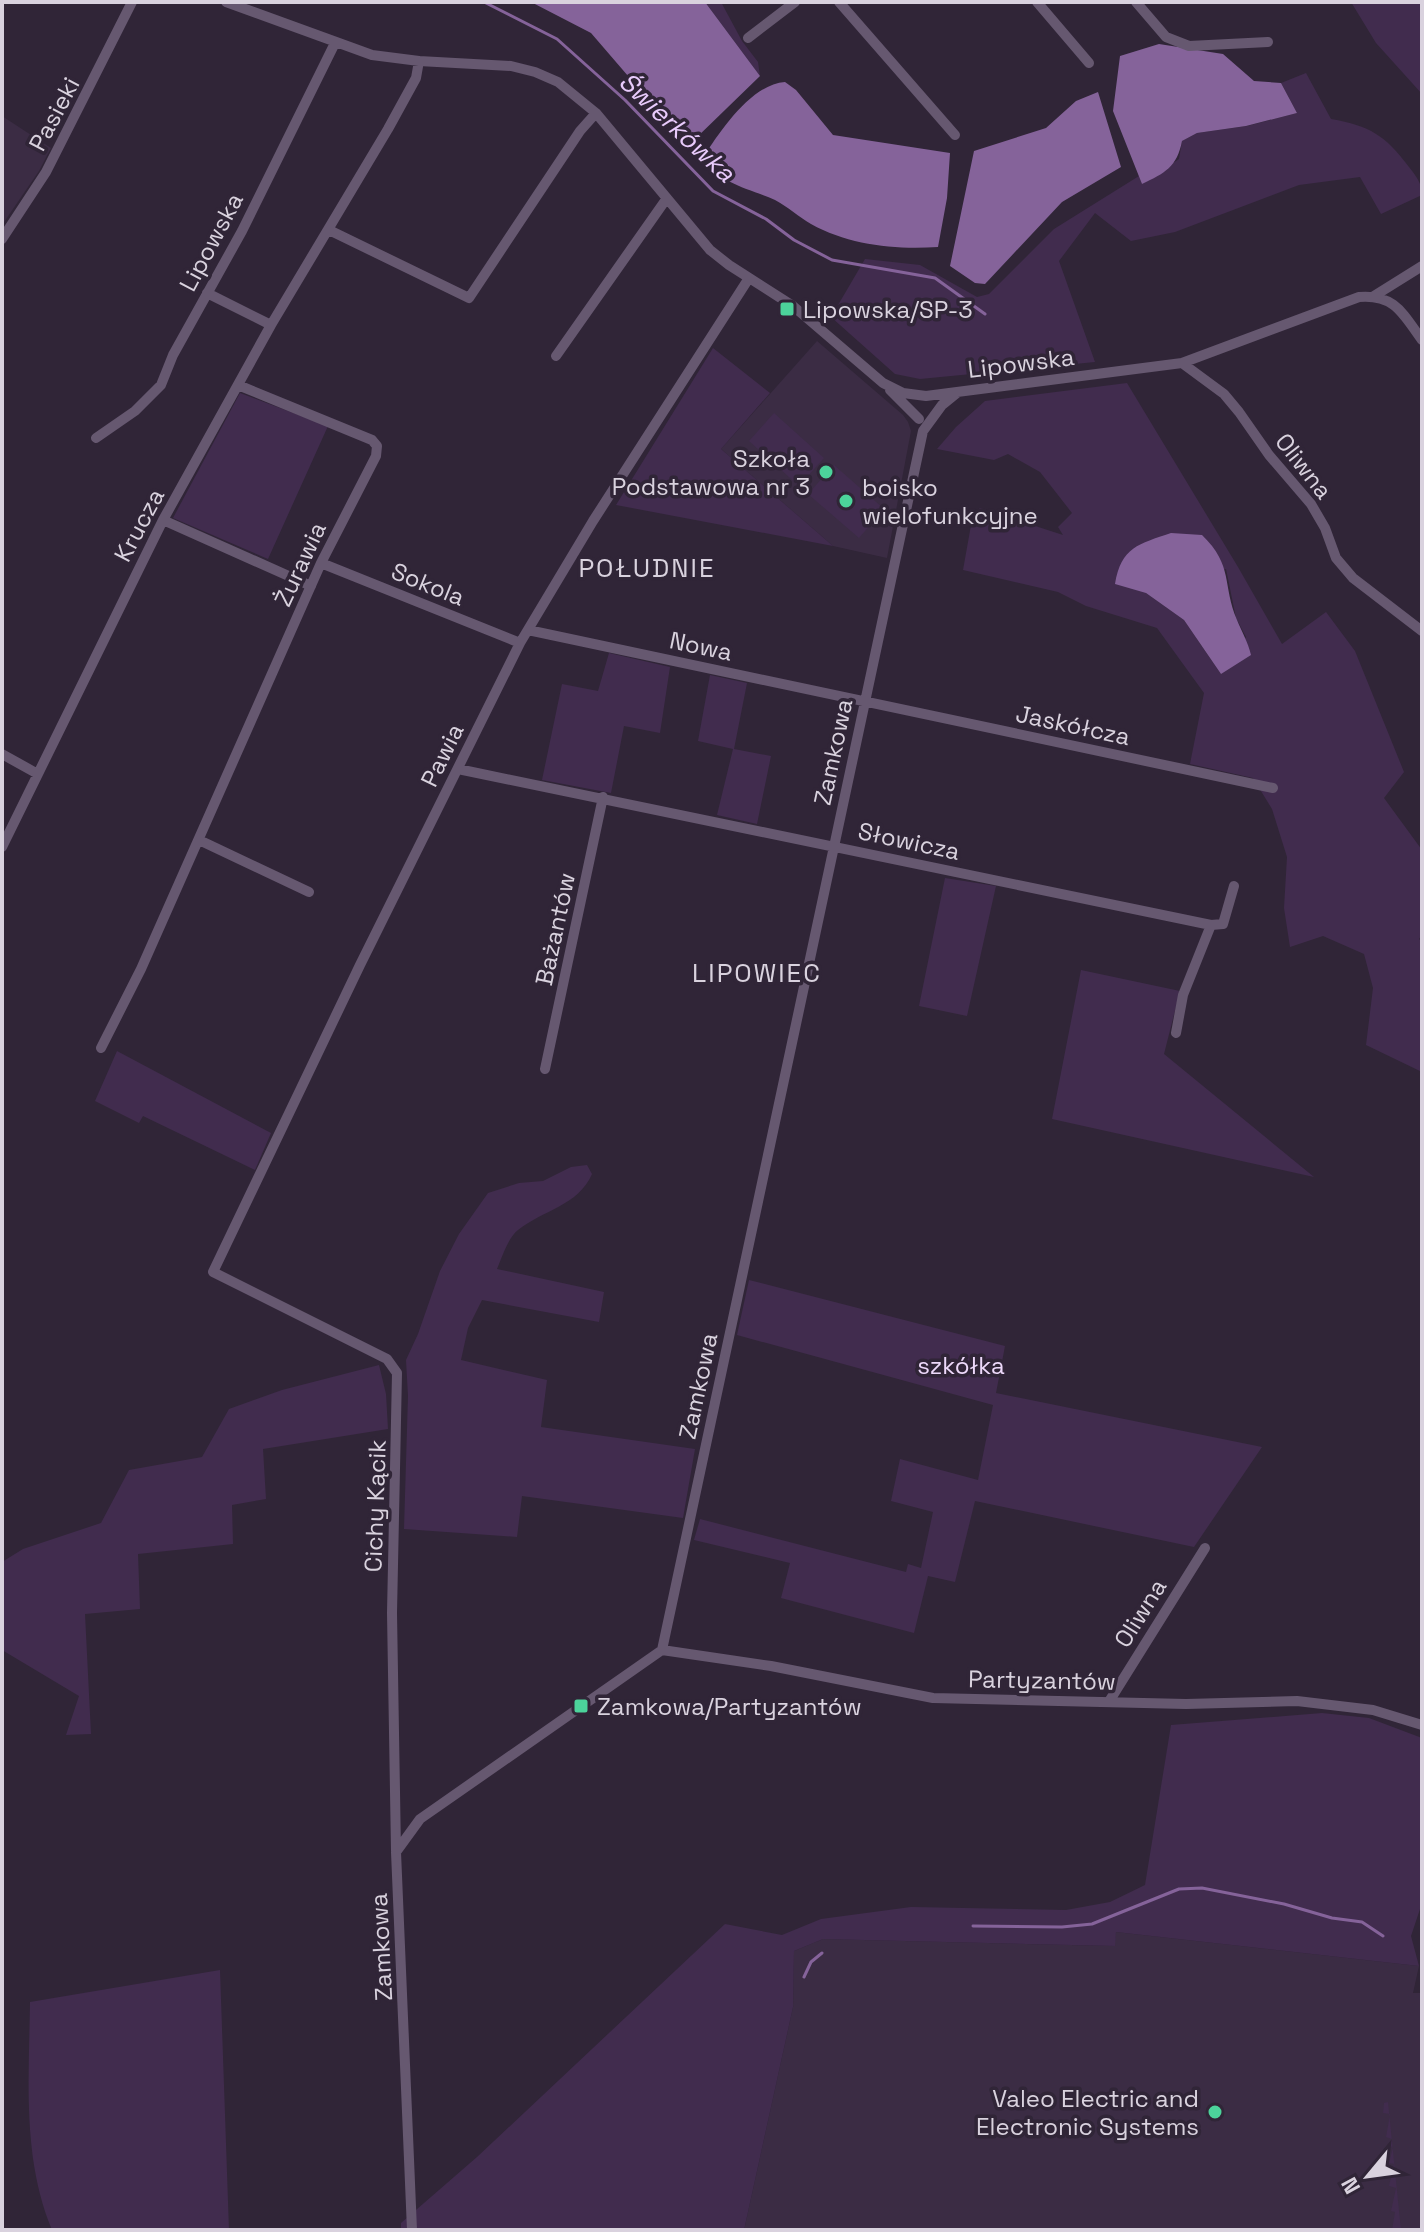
<svg xmlns="http://www.w3.org/2000/svg" width="1424" height="2232" viewBox="0 0 1424 2232" font-family="'Space Grotesk',sans-serif">
<style>
.built{fill:#3b2c44}
.green{fill:#412c4e;fill-rule:evenodd}
.water{fill:#85639a}
.lines{fill:none;stroke-linecap:round;stroke-linejoin:round}
.stream{stroke:#85639a;stroke-width:3}
.minor{stroke:#665870;stroke-width:10}
.poi-dot{fill:#4cd39b;stroke:#302537;stroke-width:3}
.labels{text-anchor:middle;dominant-baseline:central;stroke-width:7;stroke-linejoin:round;paint-order:stroke}
.street-label{font-size:24px;fill:#d9d2de;stroke:#302537}
.poi-label{font-size:24px;fill:#d9d2de;stroke:#302537;text-anchor:start}
.park-label{font-size:24px;fill:#edd9fa;stroke:#302537}
.water-label{font-size:26px;font-style:italic;fill:#e9cbfc;stroke:#302537}
.neighbourhood-label{font-size:26px;letter-spacing:2px;fill:#d9d2de;stroke:#302537}
</style>
<rect width="100%" height="100%" fill="#302537"/>
<!-- built -->
<path class="built" d="M2,116L51,148L39,171L2,225Z
M817,341L903,415L908,422L911,431L887,558L833,546L721,449Z
M1116,1932L1419,1966L1413,1993H1422V2230H744L793,2007L794,1951L823,1939L1114,1946Z"/>
<!-- green -->
<path class="green" d="M705,2H721L742,41L758,62L760,76Z
M1351,2H1422V94L1376,43Z
M1306,73L1331,119C1370,126 1385,135 1409,167C1416,176 1422,183 1422,195L1381,214L1360,177L1299,185L1175,232L1131,241L1095,213L1059,261L1095,362L920,379L895,374L831,317L865,259L920,265L977,297L989,294L1054,229L1139,176L1142,184L1179,159L1182,141L1197,133L1247,126L1297,113L1281,83Z
M713,348L770,393L721,449L833,546L616,505Z
M1127,383L1238,567L1282,644L1326,612L1355,651L1404,772L1384,798L1422,850V935L1419,939L1422,942V1072L1366,1045L1373,988L1364,954L1323,936L1290,947L1284,908L1287,857L1272,809L1253,778L1190,764L1204,693L1157,628L1086,606L1058,592L963,570L973,514L980,508L1063,535L1058,527L1072,513L1040,472L1008,454L994,460L937,449L956,427L985,401ZM1226,569L1236,618L1246,637L1221,674L1184,620L1146,593Z
M240,393L328,426L268,559L173,518Z
M774,413L824,458L799,486L749,441Z
M834,465L884,509L859,538L808,494Z
M609,653L670,667L660,733L624,726L611,793L542,780L562,684L598,691Z
M710,675L747,683L734,749L771,756L757,824L717,815L733,749L698,741Z
M945,878L996,886L967,1016L919,1006Z
M1081,970L1180,991L1164,1054L1314,1177L1052,1119Z
M117,1051L271,1133L255,1170L143,1116L139,1123L95,1101Z
M587,1165L592,1174C578,1206 543,1210 518,1230C508,1238 502,1257 497,1269L604,1292L599,1322L482,1300L468,1328L461,1360L547,1380L541,1427L695,1449L683,1518L522,1496L517,1537L404,1529L408,1396L406,1360L418,1334L440,1271L459,1234L488,1193L519,1183L543,1181L571,1167Z
M749,1280L1005,1346L996,1393L1262,1447L1194,1547L975,1501L955,1582L928,1576L914,1633L781,1598L790,1563L694,1540L700,1519L906,1572L908,1564L921,1568L933,1512L891,1501L900,1459L978,1480L993,1405L737,1335Z
M379,1365L386,1394L388,1429L263,1449L266,1499L232,1505L233,1544L138,1554L140,1609L85,1614L91,1734L66,1735L79,1696L2,1650V1562L23,1549L101,1523L129,1470L202,1457L229,1409L282,1390Z
M1322,1713L1369,1718L1422,1738V1903L1411,1936L1419,1966L1116,1932L1115,1946L823,1939L794,1951L793,2007L744,2230H401V2223L477,2157L725,1924L782,1935L821,1919L911,1907L1066,1910L1110,1902L1145,1885L1171,1725Z
M220,1970L229,2230H52C22,2158 29,2079 30,2002Z
M1388,2102L1401,2230H1392L1395,2212L1391,2211L1396,2188L1389,2186L1394,2164L1389,2163L1393,2147L1389,2146L1392,2139L1386,2137L1390,2114L1383,2113L1384,2103Z"/>
<!-- water -->
<path class="water" d="M531,2H705L760,76L693,141L678,134L591,33Z
M1159,44L1223,54L1254,81L1281,83L1297,113L1246,126L1197,133L1182,141C1177,167 1165,173 1142,184L1113,111L1120,56Z
M785,82L796,90L833,135L950,153L947,198L938,247C895,250 849,245 811,224C799,217 788,207 775,200C751,189 715,183 704,156C721,130 752,84 785,82Z
M1098,92L1121,167L1062,202L985,284L975,283L950,266L974,151L1046,128L1076,101Z
M1171,533L1202,535C1234,566 1222,585 1237,620C1242,632 1248,642 1251,655L1221,674L1184,620L1146,593L1115,584C1121,547 1139,544 1171,533Z"/>
<g class="lines">
<!-- stream -->
<path class="stream" d="M484,2L557,39L625,100L713,191L766,219L794,240L832,260L935,278L985,314
M973,1926L1062,1927L1092,1924L1179,1889L1202,1888L1284,1904L1332,1918L1362,1922L1383,1936
M804,1977L811,1962L822,1953"/>
<!-- minor -->
<path class="minor" d="M226,2L372,55L419,61L511,66L535,72L558,82L596,113L710,250L729,265L793,306L883,383L903,393L926,396L1182,363L1359,297C1395,294 1403,314 1422,340
M839,2L955,135
M1037,2L1089,63
M1136,2L1166,37L1189,46L1268,42
M748,38L795,2
M329,230L469,298L580,131L596,113
M2,239L46,172L132,2
M207,293L271,325
M1374,296L1422,266
M556,356L667,198
M1182,363L1224,394L1239,412L1269,455L1311,504L1325,528L1336,558L1353,578L1422,631
M890,390L919,419
M96,438L135,411L161,385L173,355L242,231L335,43
M163,520L311,586
M321,563L520,643
M528,630L1273,788
M2,754L36,773
M458,769L1211,925L1183,995L1176,1033
M199,840L309,892
M2,847L163,520L271,325L388,129L416,78L419,61
M1211,925L1223,924L1234,886
M101,1048L141,969L321,563L376,456L377,446L372,440L238,385
M545,1069L603,797
M662,1650L771,1666L933,1698L1186,1704L1297,1701L1373,1710L1422,1725
M1110,1700L1205,1548
M396,1851L392,1613L397,1373L387,1359L213,1272L360,965L520,643L593,521L749,278
M412,2230L396,1852L420,1819L662,1650L923,431L942,405L958,392"/>
</g>
<!-- markers -->
<g class="poi-dot">
<rect x="779" y="301" width="16" height="16" rx="4"/>
<circle cx="826" cy="472" r="8"/>
<circle cx="846" cy="501" r="8"/>
<rect x="573" y="1698" width="16" height="16" rx="4"/>
<circle cx="1215" cy="2112" r="8"/>
</g>
<g class="labels">
<!-- street labels -->
<g class="street-label">
<text transform="translate(54 114) rotate(-62)">Pasieki</text>
<text transform="translate(211 242) rotate(-62)">Lipowska</text>
<text transform="translate(1021 363) rotate(-7)">Lipowska</text>
<text transform="translate(1304 466) rotate(52)">Oliwna</text>
<text transform="translate(139 525) rotate(-62)">Krucza</text>
<text transform="translate(300 564) rotate(-65)">Żurawia</text>
<text transform="translate(428 584) rotate(22)">Sokola</text>
<text transform="translate(701 646) rotate(12)">Nowa</text>
<text transform="translate(1073 725) rotate(12)">Jaskółcza</text>
<text transform="translate(833 752) rotate(-78)">Zamkowa</text>
<text transform="translate(442 755) rotate(-64)">Pawia</text>
<text transform="translate(909 841) rotate(12)">Słowicza</text>
<text transform="translate(555 929) rotate(-78)">Bażantów</text>
<text transform="translate(698 1386) rotate(-78)">Zamkowa</text>
<text transform="translate(375 1506) rotate(-88)">Cichy Kącik</text>
<text transform="translate(1140 1613) rotate(-58)">Oliwna</text>
<text transform="translate(1042 1680) rotate(1)">Partyzantów</text>
<text transform="translate(381 1947) rotate(-93)">Zamkowa</text>
</g>
<!-- poi labels -->
<g class="poi-label">
<text x="803" y="309">Lipowska/SP-3</text>
<text x="810" y="458" text-anchor="end">Szkoła<tspan x="810" dy="28">Podstawowa nr 3</tspan></text>
<text x="862" y="487">boisko<tspan x="862" dy="28">wielofunkcyjne</tspan></text>
<text x="597" y="1706">Zamkowa/Partyzantów</text>
<text x="1199" y="2098" text-anchor="end">Valeo Electric and<tspan x="1199" dy="28">Electronic Systems</tspan></text>
</g>
<!-- park labels -->
<g class="park-label">
<text x="961" y="1365">szkółka</text>
</g>
<!-- water labels -->
<g class="water-label">
<text transform="translate(677 127) rotate(43)">Świerkówka</text>
</g>
<!-- neighbourhood labels -->
<g class="neighbourhood-label">
<text x="647" y="568">POŁUDNIE</text>
<text x="757" y="973">LIPOWIEC</text>
</g>
</g>
<!-- border -->
<rect width="1424" height="2232" fill="none" stroke="#d9d2de" stroke-width="8"/>
<!-- north arrow -->
<g transform="translate(1368 2176) rotate(241)" stroke="#302537" stroke-width="6" paint-order="stroke">
<path d="M0-6L14 30L0 20L-14 30Z" fill="#d9d2de"/>
<text y="-12" font-size="22" font-weight="bold" text-anchor="middle" fill="#d9d2de">N</text>
</g>
</svg>
